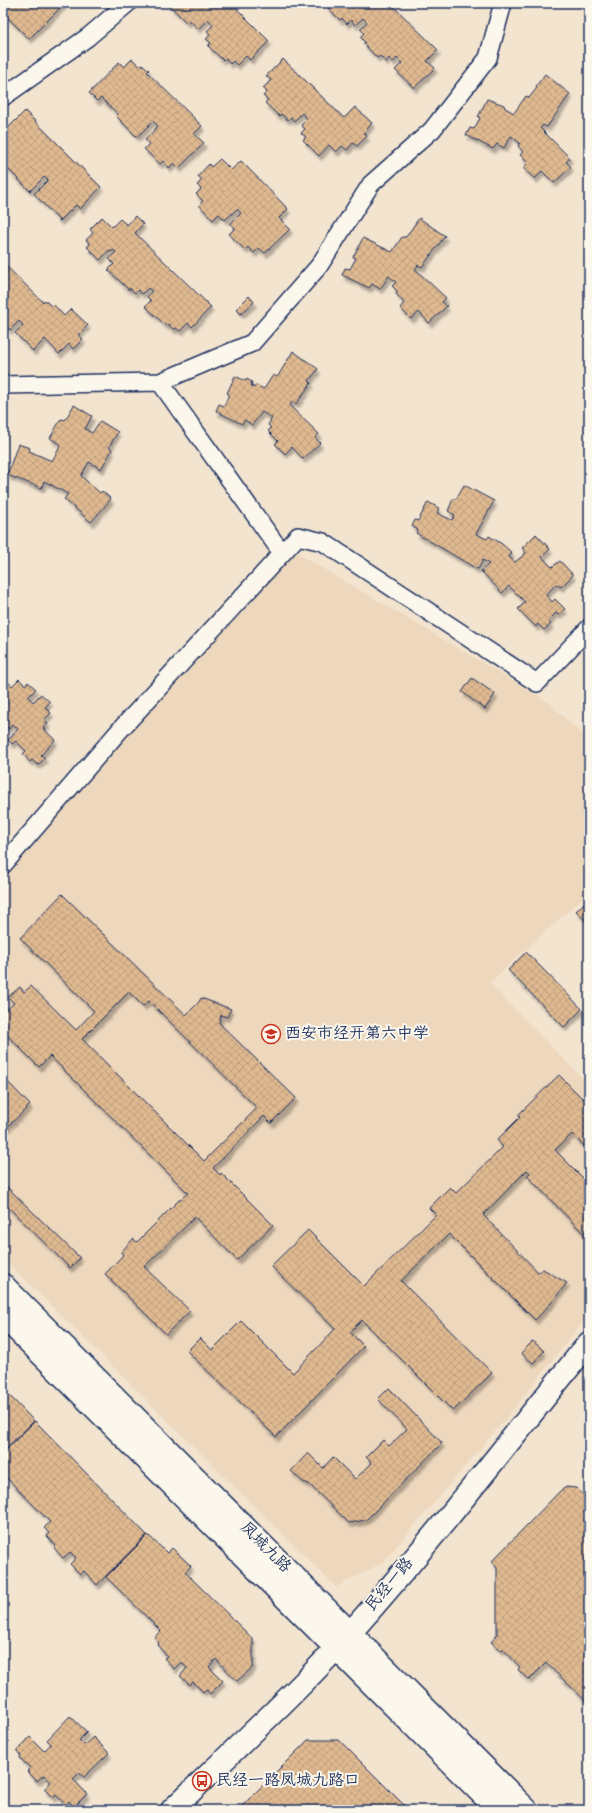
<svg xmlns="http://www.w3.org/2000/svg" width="592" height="1813" viewBox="0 0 592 1813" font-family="Dekko,'LXGW WenKai TC',sans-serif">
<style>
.built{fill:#edd7bd}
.building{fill:url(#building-cross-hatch);stroke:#1b2f5e;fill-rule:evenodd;filter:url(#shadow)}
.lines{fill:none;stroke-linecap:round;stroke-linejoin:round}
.street-casing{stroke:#1b2f5e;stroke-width:20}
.secondary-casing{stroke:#1b2f5e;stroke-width:25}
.street{stroke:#fbf7ec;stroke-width:17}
.secondary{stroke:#fbf7ec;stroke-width:22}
.labels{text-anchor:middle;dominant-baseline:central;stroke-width:4;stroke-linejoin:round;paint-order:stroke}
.poi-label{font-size:16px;fill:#1b2f5e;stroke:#fbf7ec;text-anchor:start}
.street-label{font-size:16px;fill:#1b2f5e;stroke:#fbf7ec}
</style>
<defs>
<pattern id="building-cross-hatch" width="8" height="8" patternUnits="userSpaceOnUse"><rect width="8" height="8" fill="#dfb990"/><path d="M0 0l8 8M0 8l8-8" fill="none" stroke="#bf9f7f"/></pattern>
<filter id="shadow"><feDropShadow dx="2.5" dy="4.5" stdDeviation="1" flood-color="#0004"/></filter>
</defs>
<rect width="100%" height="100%" fill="#f3e4d0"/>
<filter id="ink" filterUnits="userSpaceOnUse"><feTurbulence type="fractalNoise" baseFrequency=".025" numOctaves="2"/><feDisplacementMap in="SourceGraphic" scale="8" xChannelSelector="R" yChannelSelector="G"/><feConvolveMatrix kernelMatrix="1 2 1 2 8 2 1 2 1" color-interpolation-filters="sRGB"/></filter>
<g filter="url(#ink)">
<!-- built -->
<path class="built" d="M287,547L547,701L589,741V892L489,983L589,1085V1314L504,1421L382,1563L336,1587L3,1258V869Z"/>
<!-- building -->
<path class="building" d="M3,3H65L29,39L3,13Z
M173,3H231L269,41L250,60L246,56L237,65L233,61L230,64L225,58L223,60L208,46L211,43L206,39L210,35L207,31L213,25L208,19L198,29L190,20L187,23L170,6Z
M329,3H390L438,50L427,61L435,68L414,88L395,70L402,63L397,58L393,62L389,58L386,62L380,56L377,58L364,44L365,42L360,37L364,33L360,29L367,22L363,18L355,25L351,20L347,24L342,18L340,20L326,6Z
M132,59L140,66L142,64L149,70L147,72L202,126L194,134L204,143L179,168L174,163L169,168L163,161L160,164L144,149L149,144L145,140L158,126L153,121L137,137L116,116L118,114L101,98L97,101L89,93L119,62L124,67Z
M283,59L344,118L355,107L372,123L364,133L367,136L357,146L353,143L347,150L342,146L336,152L329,145L319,156L303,140L306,137L301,133L305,129L301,125L307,119L302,113L294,121L291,117L288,120L281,114L279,116L265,103L268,100L263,96L267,92L263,88L271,80L266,76Z
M545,74L570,94L547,127L543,125L540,128L570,158L566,162L571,167L554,183L542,171L535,179L523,168L528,163L520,155L523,152L518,146L520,143L511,136L504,148L497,144L493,149L466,135L470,128L474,129L480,118L478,117L487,99L504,105L505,108L514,113L526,96L529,98L536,89L537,88L536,86Z
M25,111L101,187L80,209L76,205L60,221L34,194L48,180L44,177L30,191L3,164V131L4,132Z
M220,159L231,170L241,161L288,209L279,218L290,229L265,253L259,248L254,253L248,247L245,250L229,234L235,228L230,224L241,213L237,209L225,220L219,214L213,220L199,205L203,201L196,194L201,189L197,185L202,180L198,176L209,164L211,167Z
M135,216L143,224L135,233L211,307L192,327L188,323L180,331L176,328L174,330L168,324L166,326L145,306L151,301L147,297L152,291L148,288L142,294L138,290L135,293L130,288L129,290L108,270L114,264L109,259L116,252L113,250L111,252L109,250L100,260L87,247L90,244L86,240L93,233L90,229L102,217L112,227L120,219L127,225Z
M419,218L445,236L422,267L418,265L415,269L446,298L442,302L447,306L429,323L419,312L411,319L400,308L404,303L396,294L398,292L392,286L396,282L389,276L380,289L372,284L369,288L342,275L345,268L350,269L356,258L353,257L363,238L392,252L402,237H406Z
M3,263L43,302L45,300L51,306L53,304L64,316L71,309L88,325L78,335L83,339L73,349L69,344L59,354L45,339L33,351L15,333L23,325L19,321L10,330L3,323Z
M249,296L254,302L241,314L236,309Z
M293,351L318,369L309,381L311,383L296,404L292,401L290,406L319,434L315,438L320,443L303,459L292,447L285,454L275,444L278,441L268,431L271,428L268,425L272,418L262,412L252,425L245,420L242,424L216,411L219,404L224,406L229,394L227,393L235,376L246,381L247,379L250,381L252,382L251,385L254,388L256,385L264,389L273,375L277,377L278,376Z
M74,405L92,416L85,429L92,433L100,421L118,432L109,447L112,450L101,469L89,462L81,476L100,493L102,491L111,499L91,522L64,499L68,494L44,481L42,488L7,475L18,444L30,448L29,451L52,461L61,445L50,438L61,419L65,420Z
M464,485L494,501L476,534L487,539L489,536L502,544L512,553L509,557L515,562L526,553L522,548L536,534L550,549L542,557L552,567L560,561L573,575L561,587L556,584L546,595L552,602L555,599L565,609L558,615L556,613L548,621L551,624L544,630L538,624L536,627L518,609L525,602L509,586L502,593L481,571L489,564L483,560L478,569H477L416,533L418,530L412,526L415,520L418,521L428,502L439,508L437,513L452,520L455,515L448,511L453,499H456Z
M472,678L495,694L485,709L462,692Z
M19,679L25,685L28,682L36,689L28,697L33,702L41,694L50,702L45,707L51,713L44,720L48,724L43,728L55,740L41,755L45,758L38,765L32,760L30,762L23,754L26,751L16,741L12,744L8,740L18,729L13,724L9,729L3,723V687L8,682L12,686Z
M62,894L186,1015L199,1002L201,998L231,1009L227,1017L221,1015L219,1023L296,1098L271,1123L264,1116L213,1168L220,1175L221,1173L273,1225L237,1260L195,1217L144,1267L190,1311L166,1334L105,1274L123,1255L121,1252L133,1239L137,1242L178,1201L188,1193L50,1056L39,1067L3,1031V1013L14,1003L8,997L20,987L24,992L31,986L76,1030L94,1011L20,938ZM129,992L143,1006L149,1001L257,1108L204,1161L82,1039Z
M586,901L589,904V924L576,911Z
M526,952L582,1009L564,1027L508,970Z
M559,1075L589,1105V1151L572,1134L555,1150L589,1184V1239L527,1176L530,1173L527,1170L483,1215L538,1272L543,1269L567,1283L551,1303L535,1320L449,1234L401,1281L492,1373L453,1411L362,1320L350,1332L364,1346L276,1437L187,1351L200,1338L212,1350L241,1321L293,1373L335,1329L271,1266L308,1230L364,1286L436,1215L429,1208L450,1187L456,1193L503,1147L497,1140L520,1117L518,1115Z
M3,1077L30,1105L3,1131Z
M7,1187L80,1258L70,1268L3,1202V1191Z
M533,1341L544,1351L533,1363L521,1353Z
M389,1388L442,1443L366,1520L349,1523L309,1484L303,1482L291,1471L308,1453L323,1468L333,1457L355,1479L372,1463L366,1457L383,1440L389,1446L407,1429L378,1399Z
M3,1389L34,1421L3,1451Z
M35,1421L147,1535L97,1585L84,1571L80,1574L70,1564L76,1558L70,1552L63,1558L54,1548L56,1546L47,1536L49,1533L44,1528L50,1522L3,1474V1453Z
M566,1487L576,1488L589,1500V1704L546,1663L529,1680L518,1670L520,1667L503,1649L500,1650L491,1642L497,1635V1568L492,1561L560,1491Z
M148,1535L167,1553L172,1548L191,1566L185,1572L253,1639V1667L237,1681L216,1659L209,1667L223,1681L210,1694L206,1689L203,1692L193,1682L190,1685L180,1676L187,1668L181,1662L174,1669L164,1658L167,1656L157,1645L159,1643L154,1637L161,1631L106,1577Z
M70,1716L87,1732L79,1740L84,1745L93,1737L109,1753L84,1777L79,1773L73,1779L87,1794L74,1807L69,1801L66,1805L56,1795L53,1798L44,1789L51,1782L44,1775L37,1781L27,1771L30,1768L20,1758L21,1756L17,1751L30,1737L44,1751L51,1744L47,1740Z
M308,1740H339L404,1805L399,1810H238Z"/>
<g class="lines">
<defs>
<path id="street" d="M3,97L88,37L128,3
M160,382L282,553
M3,385L160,382L252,343L319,266L371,184L432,130L488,58L503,3
M3,865L119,731L298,536L323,542L537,683L589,628"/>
<path id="secondary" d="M3,1285L527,1810
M3,1316L498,1810
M172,1810C232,1751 295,1695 351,1632C434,1539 510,1439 589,1343"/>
</defs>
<!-- street casing -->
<use href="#street" class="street-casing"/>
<!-- secondary casing -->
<use href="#secondary" class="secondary-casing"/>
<!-- street -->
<use href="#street" class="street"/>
<!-- secondary -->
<use href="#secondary" class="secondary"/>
</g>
</g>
<!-- icons -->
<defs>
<symbol id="school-ring" viewBox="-11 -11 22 22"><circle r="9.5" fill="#fbf7ec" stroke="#c8321e" stroke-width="1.5"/><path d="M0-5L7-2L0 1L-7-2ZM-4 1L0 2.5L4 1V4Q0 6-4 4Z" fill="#c8321e"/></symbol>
<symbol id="bus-ring" viewBox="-11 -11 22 22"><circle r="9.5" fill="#fbf7ec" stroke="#c8321e" stroke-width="1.5"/><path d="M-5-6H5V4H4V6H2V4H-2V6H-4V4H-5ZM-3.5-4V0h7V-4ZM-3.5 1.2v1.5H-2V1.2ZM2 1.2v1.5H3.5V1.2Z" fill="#c8321e"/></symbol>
</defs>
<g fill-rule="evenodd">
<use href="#school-ring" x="260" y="1023" width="22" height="22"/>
<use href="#bus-ring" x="191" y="1770" width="22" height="22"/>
</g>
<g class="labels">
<!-- poi labels -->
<g class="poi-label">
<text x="285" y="1034">西安市经开第六中学</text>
<text x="216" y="1781">民经一路凤城九路口</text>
</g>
<!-- street labels -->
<g class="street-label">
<text transform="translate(265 1548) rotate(45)">凤城九路</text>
<text transform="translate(390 1585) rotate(-50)">民经一路</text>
</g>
</g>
<!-- margin -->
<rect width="592" height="1813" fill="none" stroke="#fbf7ec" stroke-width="16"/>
<rect x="8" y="8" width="576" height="1797" fill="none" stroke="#1b2f5e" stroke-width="1.5" filter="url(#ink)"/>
</svg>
